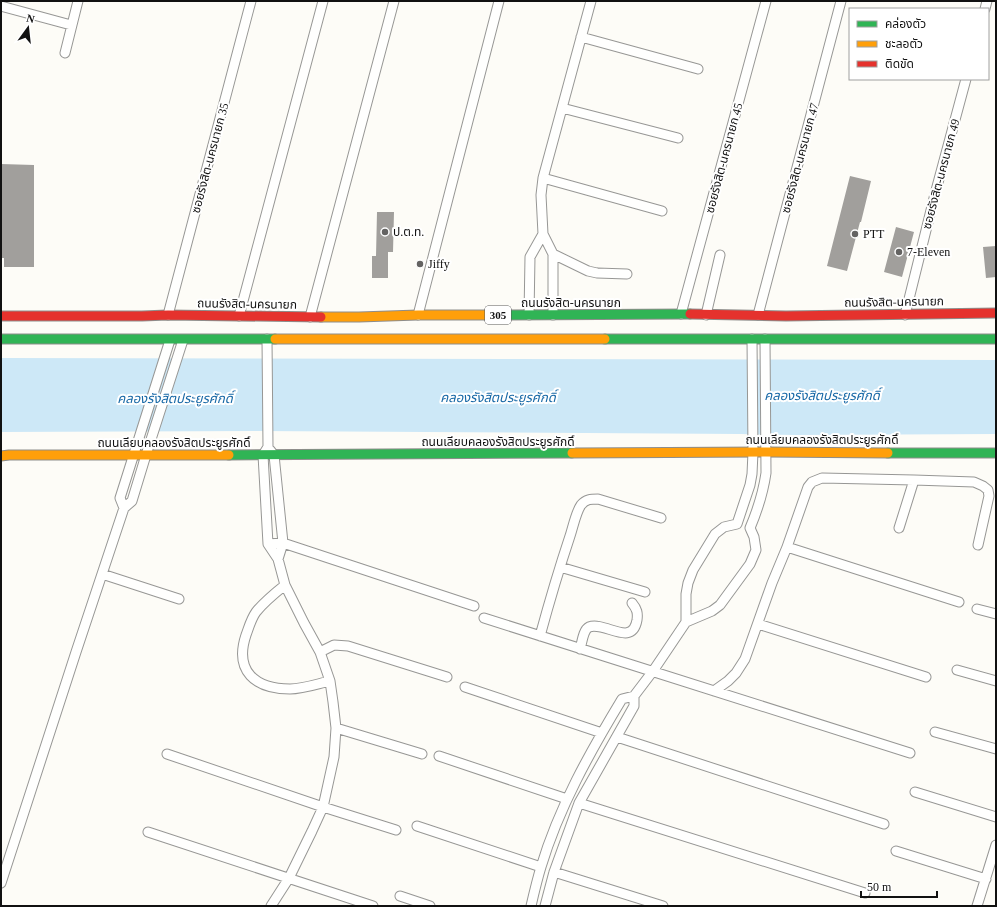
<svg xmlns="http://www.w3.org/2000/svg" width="997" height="907" viewBox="0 0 997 907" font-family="'Times New Roman','Noto Sans Thai',serif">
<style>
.water{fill:#cde8f7}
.building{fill:#a19f9c}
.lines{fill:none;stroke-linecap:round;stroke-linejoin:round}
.street-casing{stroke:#979795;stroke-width:11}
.fast-casing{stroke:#8e8d8b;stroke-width:11}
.slow-casing{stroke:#8e8d8b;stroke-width:11}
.jam-casing{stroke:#8e8d8b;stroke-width:11}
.street{stroke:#fffffe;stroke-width:9}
.fast{stroke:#30b455;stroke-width:9}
.slow{stroke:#ff9f0a;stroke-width:9}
.jam{stroke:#e5322d;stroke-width:9}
.poi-dot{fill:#646362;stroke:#fff;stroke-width:1.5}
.labels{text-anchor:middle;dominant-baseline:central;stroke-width:4;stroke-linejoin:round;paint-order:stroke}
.shield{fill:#fff;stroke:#585858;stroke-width:1}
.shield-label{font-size:11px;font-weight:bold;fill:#111}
.street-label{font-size:12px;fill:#111;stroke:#fff}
.poi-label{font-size:12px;fill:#111;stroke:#fff;text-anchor:start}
.water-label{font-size:13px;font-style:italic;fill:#1768a6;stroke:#fff}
</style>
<rect width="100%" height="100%" fill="#fdfcf7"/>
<!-- water -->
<path class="water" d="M1,358L996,360V434L795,435L740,434L257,431L1,432Z"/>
<!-- building -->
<path class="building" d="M1,164L34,165V267H4V258H1Z
M850,176L871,181L861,222H860L847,271L827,266Z
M377,212H394L393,252H388V278H372V256H376Z
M896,227L914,232L902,277L884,272Z
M996,246V277L986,278L983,247Z"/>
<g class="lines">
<defs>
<path id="street" d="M1,6L71,25
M985,9L987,1
M581,37L698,69
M65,53L78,1
M562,108L678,138
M543,178L662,211
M553,254L588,271L597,273L627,274
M681,314L766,1
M168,315L251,1
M418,315L499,1
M529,315L530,257L543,234
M553,315V254L543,234L541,195L543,178L591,1
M706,315L720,255
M758,315L841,1
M905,315L935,194L966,79
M239,316L323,1
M310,317L394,1
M267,339L268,447L263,455L268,544L278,559L285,585L304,623L320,652L330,681L333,702L336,728L334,757L323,807L312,831L289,878L271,906
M270,450L274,455L283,543L278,559
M124,508L120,498L170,340
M899,528L914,480
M268,544L283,543L474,606
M787,547L959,602
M560,567L645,592
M102,574L179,599
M285,585C275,593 264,602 256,612C251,619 249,627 246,635C234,671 255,689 290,689C303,689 317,684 330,681
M977,609L996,614
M484,618L910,753
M686,622V594L688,583L693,570L715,534L724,527L737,524L750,485L752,474L753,452L752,339
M758,624L926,677
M540,636C549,603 559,569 570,536C573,527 576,512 581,505C586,499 591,499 598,499L661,518
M580,649C582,643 583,630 589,627C605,621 632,648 637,620C638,613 637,609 632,603
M320,652L334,645L348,646L447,677
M957,670L996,681
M465,687L602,733
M714,691L728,681L736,673L745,659L772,583L787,547L808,487L812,482L822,478L914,480L974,482L983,486L988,490L989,496L978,545
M336,728L422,754
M935,732L996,749
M617,737L884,824
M167,754L323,807L396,830
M439,756L567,799
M915,792L996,817
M579,803L865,893
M417,826L541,867
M148,832L373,906
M896,851L986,879
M554,872L663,906
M1,883L76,652L124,508L132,501L146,455L183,340
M400,896L430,906
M531,906C534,893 537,880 541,867C559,807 590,752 622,699L634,696L653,671L686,622L712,611L720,605L750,564L756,550L754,537L750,528C758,509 763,494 766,473L765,339
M545,906L554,872L579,803L634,706V696
M977,906L996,845"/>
<path id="fast" d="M486,315L690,314
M1,339H275
M605,339H996
M888,453H996
M229,455L572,453"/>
<path id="slow" d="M321,317H359L418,315H486
M275,339H605
M572,453L765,452L888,453
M1,456L9,455H229"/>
<path id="jam" d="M690,314L786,316L996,313
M1,316H142L168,315L321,317"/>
</defs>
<!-- street casing -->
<use href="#street" class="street-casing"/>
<!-- fast casing -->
<use href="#fast" class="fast-casing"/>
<!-- slow casing -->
<use href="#slow" class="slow-casing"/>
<!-- jam casing -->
<use href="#jam" class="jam-casing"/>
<!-- street -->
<use href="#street" class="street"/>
<!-- fast -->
<use href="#fast" class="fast"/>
<!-- slow -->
<use href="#slow" class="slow"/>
<!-- jam -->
<use href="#jam" class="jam"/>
</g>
<!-- markers -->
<g class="poi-dot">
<circle cx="385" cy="232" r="4"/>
<circle cx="855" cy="234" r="4"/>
<circle cx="899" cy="252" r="4"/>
<circle cx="420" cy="264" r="4"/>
</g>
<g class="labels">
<!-- shield labels -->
<rect class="shield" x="485" y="306" width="26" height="18" rx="3"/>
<g class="shield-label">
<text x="498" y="315">305</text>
</g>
<!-- street labels -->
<g class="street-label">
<text transform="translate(210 158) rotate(-75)">ซอยรังสิต-นครนายก 35</text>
<text transform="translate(724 158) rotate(-75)">ซอยรังสิต-นครนายก 45</text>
<text transform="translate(800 158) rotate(-75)">ซอยรังสิต-นครนายก 47</text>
<text transform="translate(941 174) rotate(-75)">ซอยรังสิต-นครนายก 49</text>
<text transform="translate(894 302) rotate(-1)">ถนนรังสิต-นครนายก</text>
<text x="571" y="303">ถนนรังสิต-นครนายก</text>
<text transform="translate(247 304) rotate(1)">ถนนรังสิต-นครนายก</text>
<text x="822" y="440">ถนนเลียบคลองรังสิตประยูรศักดิ์</text>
<text x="498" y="442">ถนนเลียบคลองรังสิตประยูรศักดิ์</text>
<text x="174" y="443">ถนนเลียบคลองรังสิตประยูรศักดิ์</text>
</g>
<!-- poi labels -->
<g class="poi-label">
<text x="393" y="232">ป.ต.ท.</text>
<text x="863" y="234">PTT</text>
<text x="907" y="252">7-Eleven</text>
<text x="428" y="264">Jiffy</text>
</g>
<!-- water labels -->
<g class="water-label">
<text x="822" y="395">คลองรังสิตประยูรศักดิ์</text>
<text x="498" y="397">คลองรังสิตประยูรศักดิ์</text>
<text x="175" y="398">คลองรังสิตประยูรศักดิ์</text>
</g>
</g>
<!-- border -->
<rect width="997" height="907" fill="none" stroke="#111111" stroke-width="4"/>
<!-- legend -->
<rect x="849" y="8" width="140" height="72" fill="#ffffff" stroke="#a0a0a0"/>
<rect x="857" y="21" width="20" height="6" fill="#30b455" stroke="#a0a0a0"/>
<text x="885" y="28" font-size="12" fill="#111111">คล่องตัว</text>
<rect x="857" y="41" width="20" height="6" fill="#ff9f0a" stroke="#a0a0a0"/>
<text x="885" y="48" font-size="12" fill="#111111">ชะลอตัว</text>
<rect x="857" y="61" width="20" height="6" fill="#e5322d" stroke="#a0a0a0"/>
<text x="885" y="68" font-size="12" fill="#111111">ติดขัด</text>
<!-- north arrow -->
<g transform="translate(28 28) rotate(15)" stroke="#ffffff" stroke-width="3" paint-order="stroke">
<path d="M0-3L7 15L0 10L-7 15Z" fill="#111111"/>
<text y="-6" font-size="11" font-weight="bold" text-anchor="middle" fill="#111111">N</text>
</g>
<!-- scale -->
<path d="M861 891v6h76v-6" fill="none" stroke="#111111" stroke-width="2"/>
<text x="867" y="891" font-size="12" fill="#111111" stroke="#ffffff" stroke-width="3" paint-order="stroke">50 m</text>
</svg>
